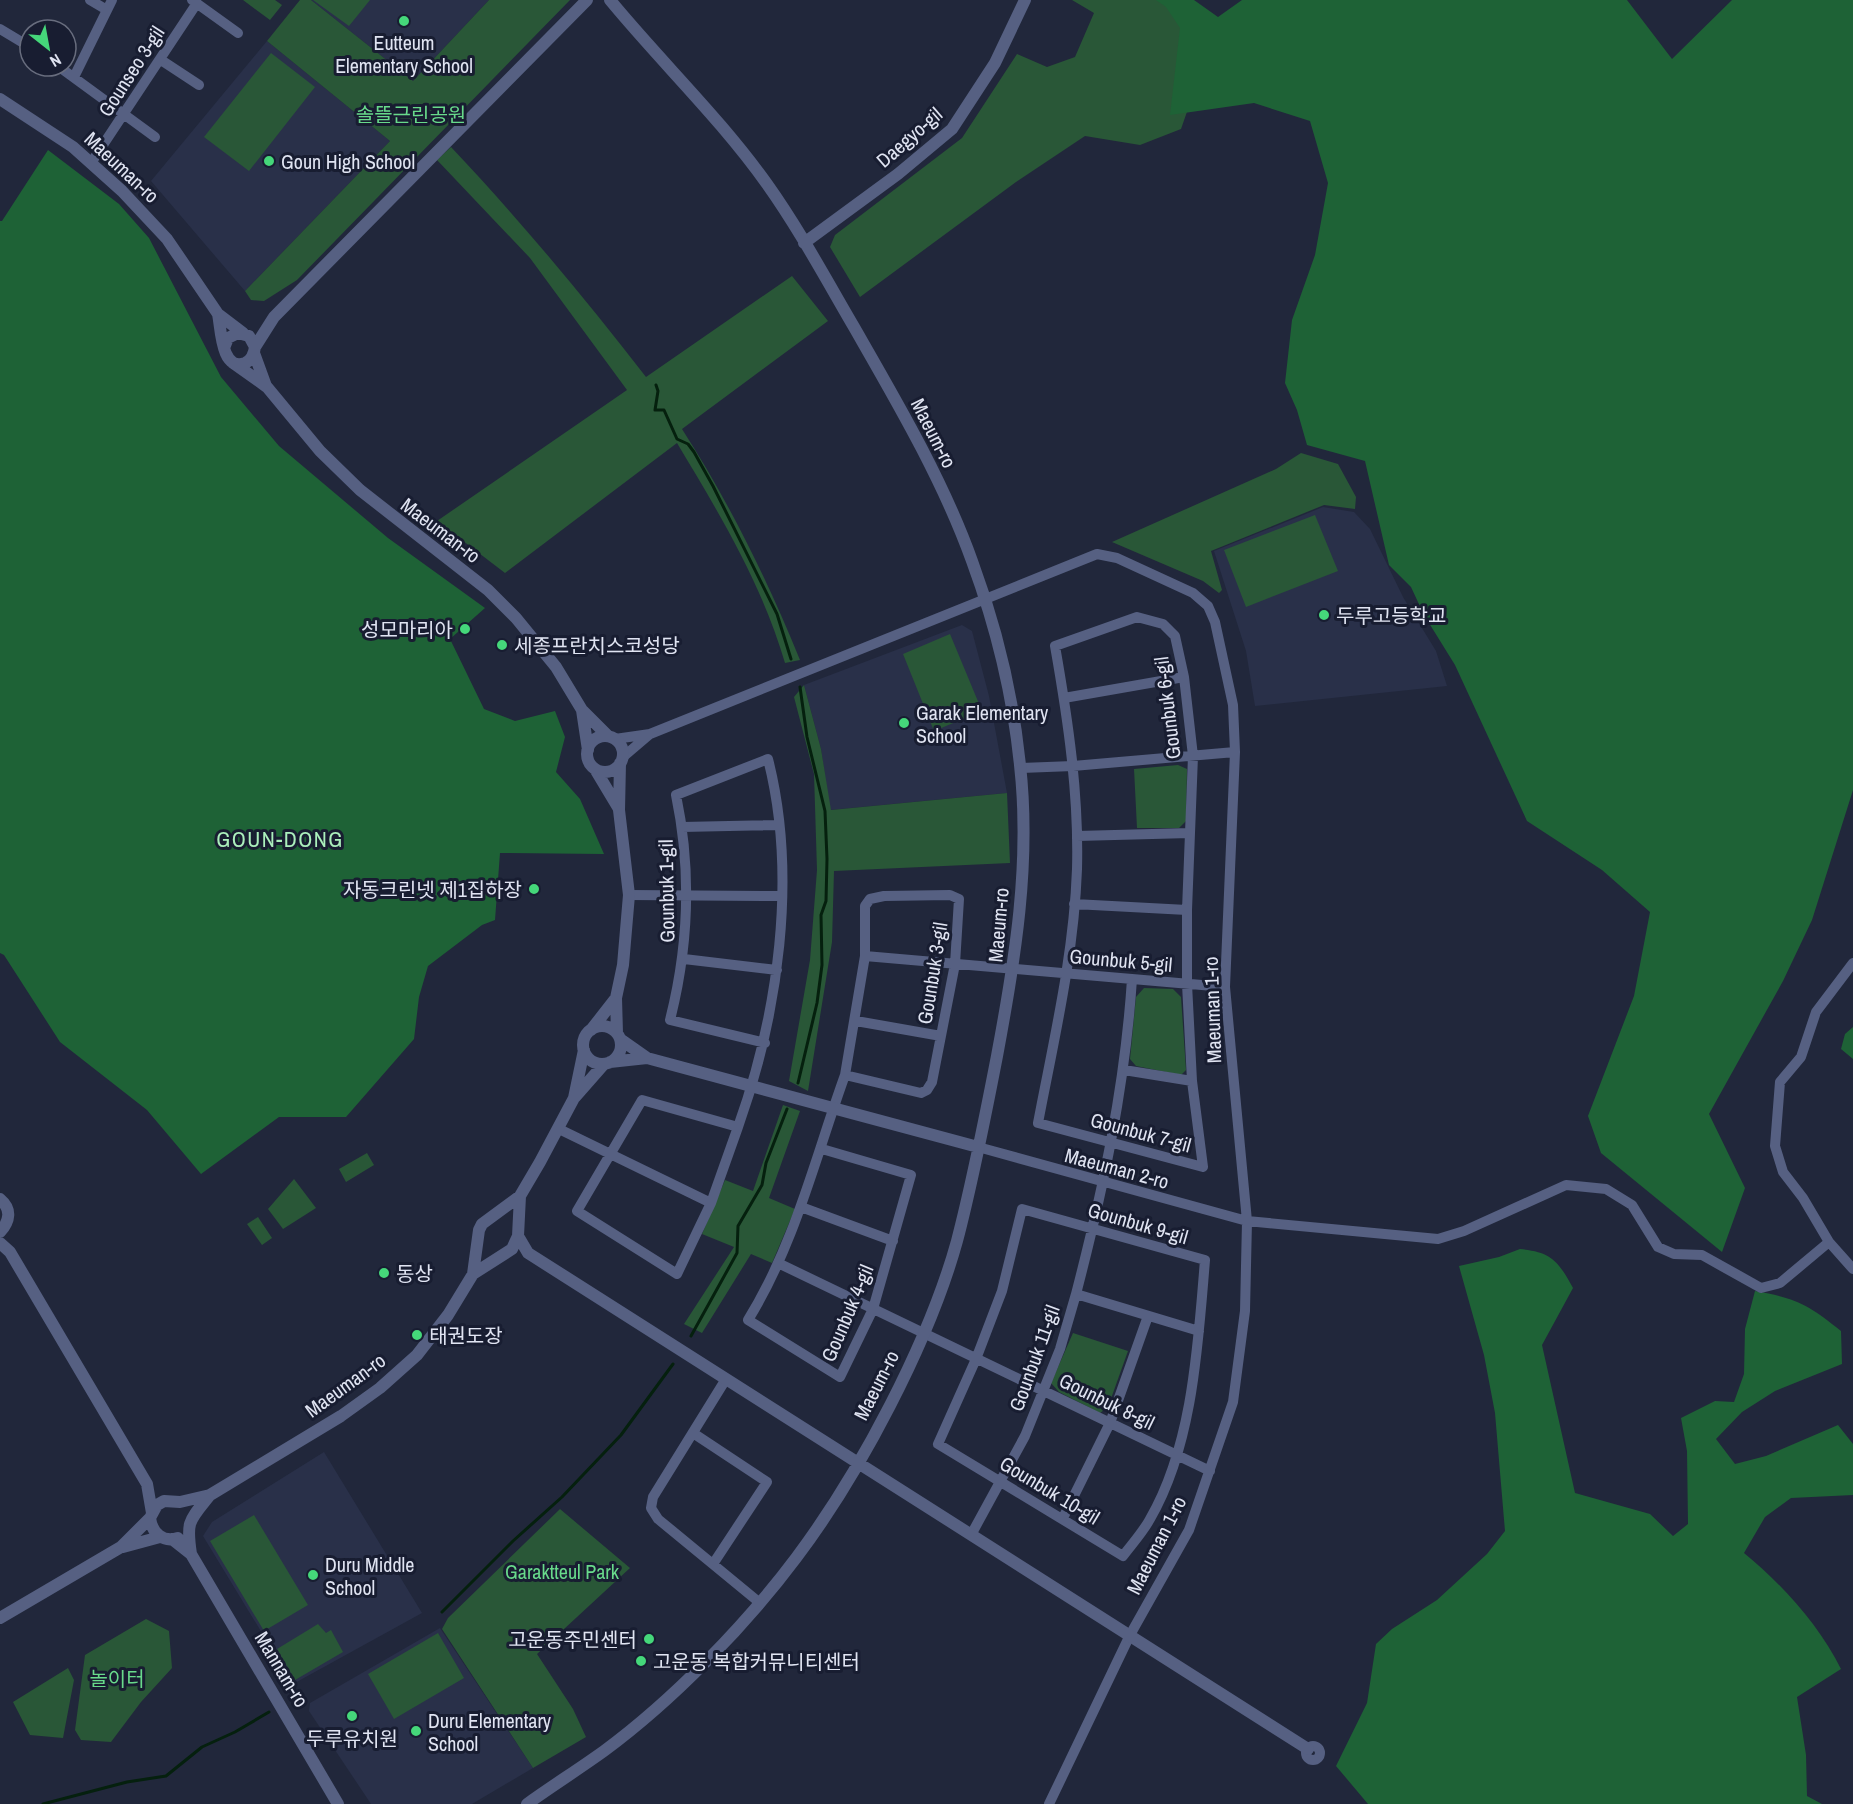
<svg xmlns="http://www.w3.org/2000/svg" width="1853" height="1804" viewBox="0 0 1853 1804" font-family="'Archivo Narrow','Noto Sans KR',sans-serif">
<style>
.built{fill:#293049}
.green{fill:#295737}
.forest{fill:#1e6236}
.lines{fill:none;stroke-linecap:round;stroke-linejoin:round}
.stream{stroke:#05200e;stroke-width:3}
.minor{stroke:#566082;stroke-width:10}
.tertiary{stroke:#566082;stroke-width:12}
.poi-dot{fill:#45d77a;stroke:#181d31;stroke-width:2}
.labels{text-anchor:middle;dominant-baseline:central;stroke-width:6;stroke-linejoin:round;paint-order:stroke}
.poi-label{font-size:20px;fill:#e0e4f2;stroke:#181d31;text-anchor:start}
.street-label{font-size:20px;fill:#e0e4f2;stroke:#181d31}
.park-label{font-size:20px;fill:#68da8b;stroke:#181d31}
.quarter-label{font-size:22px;letter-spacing:1.5px;fill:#abf0bc;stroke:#181d31}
</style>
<rect width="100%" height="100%" fill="#21273b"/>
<!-- built -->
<path class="built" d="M311,0H489L413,81Z
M267,41L390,141L245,291L151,181Z
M1323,507L1354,512L1370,529L1403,597L1436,651L1447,686L1255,706L1246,651L1214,551Z
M962,625L972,631L989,696L1007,793L830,810L821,749L804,685Z
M324,1452L422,1613L293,1684L203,1536L212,1522Z
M440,1628L533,1768L472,1804H371L309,1711L310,1703Z"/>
<!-- green -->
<path class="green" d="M243,0H275L282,5L270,20Z
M300,0H311L413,81L489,0H570L297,280L264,301L251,300L245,291L390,141L267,41Z
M313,0H370L349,26Z
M1072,0H1170L1193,19L1196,86L1181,129L1140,145L1085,136L1016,182L860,297L830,247L835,235L962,138L1017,54L1047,67L1075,57L1094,13Z
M271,53L315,87L249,171L204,137Z
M451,147C520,220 584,297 646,377L792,276L828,321L682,429C729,502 767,579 800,660L785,663C762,584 719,513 677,443L505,573L437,521L627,390L530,258L437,160Z
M1301,453L1338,464L1356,497L1355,509L1324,505L1211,551L1222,590L1219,593L1203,581L1112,542L1276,469Z
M1315,515L1338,571L1246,607L1224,550Z
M950,634L982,711L934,731L903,654Z
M804,685L821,749L831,810L1007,793L1010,863L834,871L832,942L808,1091L789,1081L810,960L817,870L814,774L794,697Z
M1178,765L1187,769L1186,821L1179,828H1137L1134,769Z
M1144,988L1173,989L1181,997L1186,1070L1181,1075L1136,1066L1130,1059L1136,997Z
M783,1105L800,1111L769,1198L795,1209L772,1263L751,1254L702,1333L684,1324L734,1247L702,1234L725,1180L753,1191Z
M367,1153L374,1165L346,1182L339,1169Z
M294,1179L316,1208L283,1229L268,1209Z
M258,1217L272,1238L262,1245L247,1224Z
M1073,1333L1128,1351L1108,1407L1100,1413L1059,1392L1051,1383Z
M560,1509L630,1568L537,1654L573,1709L586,1737L533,1768L442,1629L448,1618Z
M254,1515L308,1605L264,1631L210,1541Z
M146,1619L169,1631L172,1668L141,1702L111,1742L81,1740L75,1730L85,1655Z
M318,1624L326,1633L331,1630L343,1652L295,1680L277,1649Z
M438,1633L464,1678L394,1719L368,1674Z
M68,1668L74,1680L63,1738L30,1735L13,1702Z"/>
<!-- forest -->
<path class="forest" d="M1156,0H1194L1218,17L1242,0H1627L1672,59L1732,0H1853V790L1812,920L1783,981L1709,1114L1745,1188L1722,1252L1601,1153L1588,1116L1634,996L1650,912L1602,870L1527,821L1455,665L1424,615L1411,587L1389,565L1365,461L1307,445L1297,410L1285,383L1292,320L1315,255L1328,183L1310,121L1254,103L1170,115L1180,28L1166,7Z
M48,150L119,204L149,238L221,377L279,446L388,538L485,608L450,639L484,709L515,721L555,711L565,737L556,772L580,799L604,854L500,853L495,920L482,925L428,966L419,997L414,1039L346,1117H279L201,1174L147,1110L60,1042L4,955L0,953V221H2Z
M1853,1027V1059L1841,1049L1845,1034Z
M1520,1249C1552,1252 1558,1261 1573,1288L1542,1345L1575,1493L1650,1514L1673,1536L1688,1524L1687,1451L1681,1418L1715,1401L1734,1402L1744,1374L1745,1329L1755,1291C1796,1298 1809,1305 1841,1331L1842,1364L1775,1391L1742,1412L1716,1439L1735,1464L1766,1456L1838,1425L1853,1444V1495L1791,1498L1765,1517L1744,1553C1782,1584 1819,1625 1841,1669L1797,1697L1806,1755L1807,1796L1822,1804H1368L1336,1766L1367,1703L1376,1644L1392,1629L1437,1600L1487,1554L1505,1531L1495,1413L1484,1355L1459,1266L1499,1257Z"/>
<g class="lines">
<!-- stream -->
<path class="stream" d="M656,385L658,391L655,410H664L677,439L688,444L694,452L713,486L777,614L791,659
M798,1083L817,1003L822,965L821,915L826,901L827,859L825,811L807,737L800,687
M691,1336L737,1253L738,1226L762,1185L766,1163L787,1109
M442,1612L513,1541L562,1497L621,1435L673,1364
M43,1804L127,1782L166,1776L202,1747L235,1732L269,1712"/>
<!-- minor -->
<path class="minor" d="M90,0L107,10
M192,0L238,33
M0,29L30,47
M161,60L199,85
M58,66L155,137
M74,77L112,0
M91,163L197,3
M1137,617L1163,624L1175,636L1184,677L1193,756L1187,910V984L1192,1081L1203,1167L1038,1123C1054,1039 1074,955 1077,869C1079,794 1068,720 1055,646Z
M1064,698L1184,677
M615,739L650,734L1097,554L1117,558L1193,593L1208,606L1215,622L1233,705L1235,752L1225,987L1247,1221L1245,1311L1233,1402L1189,1530L1130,1635L1049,1804
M623,757L650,734
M1021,768L1073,766L1235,752
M682,827L779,825
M1077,836L1190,833
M629,895L780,896
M950,895L959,899L955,964L932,1082L927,1090L921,1093L845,1075L865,956V906L870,899L884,896Z
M1074,904L1187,910
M865,956L1225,987
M684,959L777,970
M1853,963L1816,1012L1801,1057L1780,1082L1775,1146L1783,1172L1803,1198L1829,1242L1853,1269
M856,1021L941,1036
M1124,1070L1192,1081
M642,1100L738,1127L711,1203L677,1274L577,1211Z
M738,1127C778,1015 798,877 768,759L676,795C692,872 689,945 670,1020L765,1043
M559,1129L711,1203
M978,1147L1247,1221L1438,1239L1464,1231L1566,1185L1606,1189L1632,1205L1658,1247L1674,1254L1702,1255L1761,1288L1780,1283L1829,1242
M822,1149L911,1175L873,1309L840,1377L748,1320C795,1244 815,1158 845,1075
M801,1207L893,1241
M1022,1209L1205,1260C1198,1344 1193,1445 1150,1519C1143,1532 1132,1544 1123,1556L938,1444L976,1359L1002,1291Z
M778,1263L1210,1471
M1076,1294C1103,1190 1125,1087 1132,979
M726,1379L653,1497L651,1508L658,1519L760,1603
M693,1433L767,1482L713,1564
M1063,1518L1110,1423L1148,1316
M971,1535L1025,1436L1060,1349L1076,1294L1199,1331
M1306 1753a7 7 0 1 1 14 0a7 7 0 1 1-14 0Z"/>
<!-- tertiary -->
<path class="tertiary" d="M0,99L73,147L122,191L167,239L218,314L243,333
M804,243L898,174L952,129L995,63L1025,0
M218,314C221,328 221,372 245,363C252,360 254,354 255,347L249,336L238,333L228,338L224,348
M255,347L274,317L587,0
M254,353L266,386
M232,362L267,387L320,451L360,490L488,590L516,618L556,667L582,710L608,736
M582,710L588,750
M587 754a18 18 0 1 1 36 0a18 18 0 1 1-36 0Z
M595,769L619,809
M583 1045a19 19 0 1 1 38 0a19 19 0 1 1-38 0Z
M591,1030L616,998
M617,1033L616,998L623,965L629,895L619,810L620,763
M620,1039L647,1058
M610,1062L647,1058L978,1147
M575,1097L604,1064
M0,1199C12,1209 10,1221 0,1232
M518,1236L528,1253L1308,1749
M0,1243L10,1252L147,1484L152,1513
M473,1274L479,1230L482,1224L520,1196L540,1162L574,1098L584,1050
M150,1518C152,1533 163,1543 178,1538
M172,1539L191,1554L338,1804
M123,1547L160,1537
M191,1554C186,1521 189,1521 210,1495
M0,1618L121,1547L150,1518L157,1505L164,1501L180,1502L210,1495L341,1416L380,1388L417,1355L448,1315L473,1274L512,1249L518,1236L520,1196
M527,1804C552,1786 579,1769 604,1751C673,1700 745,1626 796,1558C860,1473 929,1342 957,1241C973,1180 985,1118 997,1056C1015,960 1031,863 1020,765C1013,696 996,626 972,561C943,480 897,402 854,327C826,279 799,229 767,184C720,118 661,62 610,0"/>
</g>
<!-- markers -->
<g class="poi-dot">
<circle cx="404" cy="21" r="6"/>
<circle cx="269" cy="161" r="6"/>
<circle cx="1324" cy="615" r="6"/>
<circle cx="465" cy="629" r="6"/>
<circle cx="502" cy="645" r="6"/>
<circle cx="904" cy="723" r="6"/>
<circle cx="534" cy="889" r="6"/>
<circle cx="384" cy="1273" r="6"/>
<circle cx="417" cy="1335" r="6"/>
<circle cx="313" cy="1575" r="6"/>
<circle cx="649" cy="1639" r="6"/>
<circle cx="641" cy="1661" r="6"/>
<circle cx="352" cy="1716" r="6"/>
<circle cx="416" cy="1731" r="6"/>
</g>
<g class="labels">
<!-- poi labels -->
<g class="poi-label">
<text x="404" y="42" text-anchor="middle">Eutteum<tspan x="404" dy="23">Elementary School</tspan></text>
<text x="281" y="161">Goun High School</text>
<text x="1336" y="615">두루고등학교</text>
<text x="453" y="629" text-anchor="end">성모마리아</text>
<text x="514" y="645">세종프란치스코성당</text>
<text x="916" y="712">Garak Elementary<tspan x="916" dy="23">School</tspan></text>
<text x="522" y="889" text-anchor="end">자동크린넷 제1집하장</text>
<text x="396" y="1273">동상</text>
<text x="429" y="1335">태권도장</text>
<text x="325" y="1564">Duru Middle<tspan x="325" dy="23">School</tspan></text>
<text x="637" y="1639" text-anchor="end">고운동주민센터</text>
<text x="653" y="1661">고운동 복합커뮤니티센터</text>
<text x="428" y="1720">Duru Elementary<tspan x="428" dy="23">School</tspan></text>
<text x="352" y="1738" text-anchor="middle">두루유치원</text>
</g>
<!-- street labels -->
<g class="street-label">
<text transform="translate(131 71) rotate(-57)">Gounseo 3-gil</text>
<text transform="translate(909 137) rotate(-41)">Daegyo-gil</text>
<text transform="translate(122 167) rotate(43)">Maeuman-ro</text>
<text transform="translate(934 433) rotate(63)">Maeum-ro</text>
<text transform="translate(441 530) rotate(37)">Maeuman-ro</text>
<text transform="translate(1167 708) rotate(-97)">Gounbuk 6-gil</text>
<text transform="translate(666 891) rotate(-91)">Gounbuk 1-gil</text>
<text transform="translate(998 925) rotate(-85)">Maeum-ro</text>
<text transform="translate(1121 960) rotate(5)">Gounbuk 5-gil</text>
<text transform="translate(932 973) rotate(-81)">Gounbuk 3-gil</text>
<text transform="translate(1212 1010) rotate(-92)">Maeuman 1-ro</text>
<text transform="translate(1141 1132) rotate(15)">Gounbuk 7-gil</text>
<text transform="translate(1117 1168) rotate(15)">Maeuman 2-ro</text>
<text transform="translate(1138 1223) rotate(16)">Gounbuk 9-gil</text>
<text transform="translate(847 1313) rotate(-67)">Gounbuk 4-gil</text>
<text transform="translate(1034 1358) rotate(-70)">Gounbuk 11-gil</text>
<text transform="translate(345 1385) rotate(-36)">Maeuman-ro</text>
<text transform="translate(876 1385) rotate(-63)">Maeum-ro</text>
<text transform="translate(1107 1401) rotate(26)">Gounbuk 8-gil</text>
<text transform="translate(1050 1490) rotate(31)">Gounbuk 10-gil</text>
<text transform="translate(1156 1545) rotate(-63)">Maeuman 1-ro</text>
<text transform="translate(282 1669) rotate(59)">Mannam-ro</text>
</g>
<!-- park labels -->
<g class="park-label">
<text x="411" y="114">솔뜰근린공원</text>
<text x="562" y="1571">Garaktteul Park</text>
<text x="117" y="1678">놀이터</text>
</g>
<!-- quarter labels -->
<g class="quarter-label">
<text x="280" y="839">GOUN-DONG</text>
</g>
</g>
<!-- north arrow -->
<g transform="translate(48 48) rotate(149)"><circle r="28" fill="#181d31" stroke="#686d7e" stroke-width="1.5"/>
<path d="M0-4.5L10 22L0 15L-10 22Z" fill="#45d77a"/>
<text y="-9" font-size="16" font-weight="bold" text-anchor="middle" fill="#e0e4f2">N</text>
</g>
</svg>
